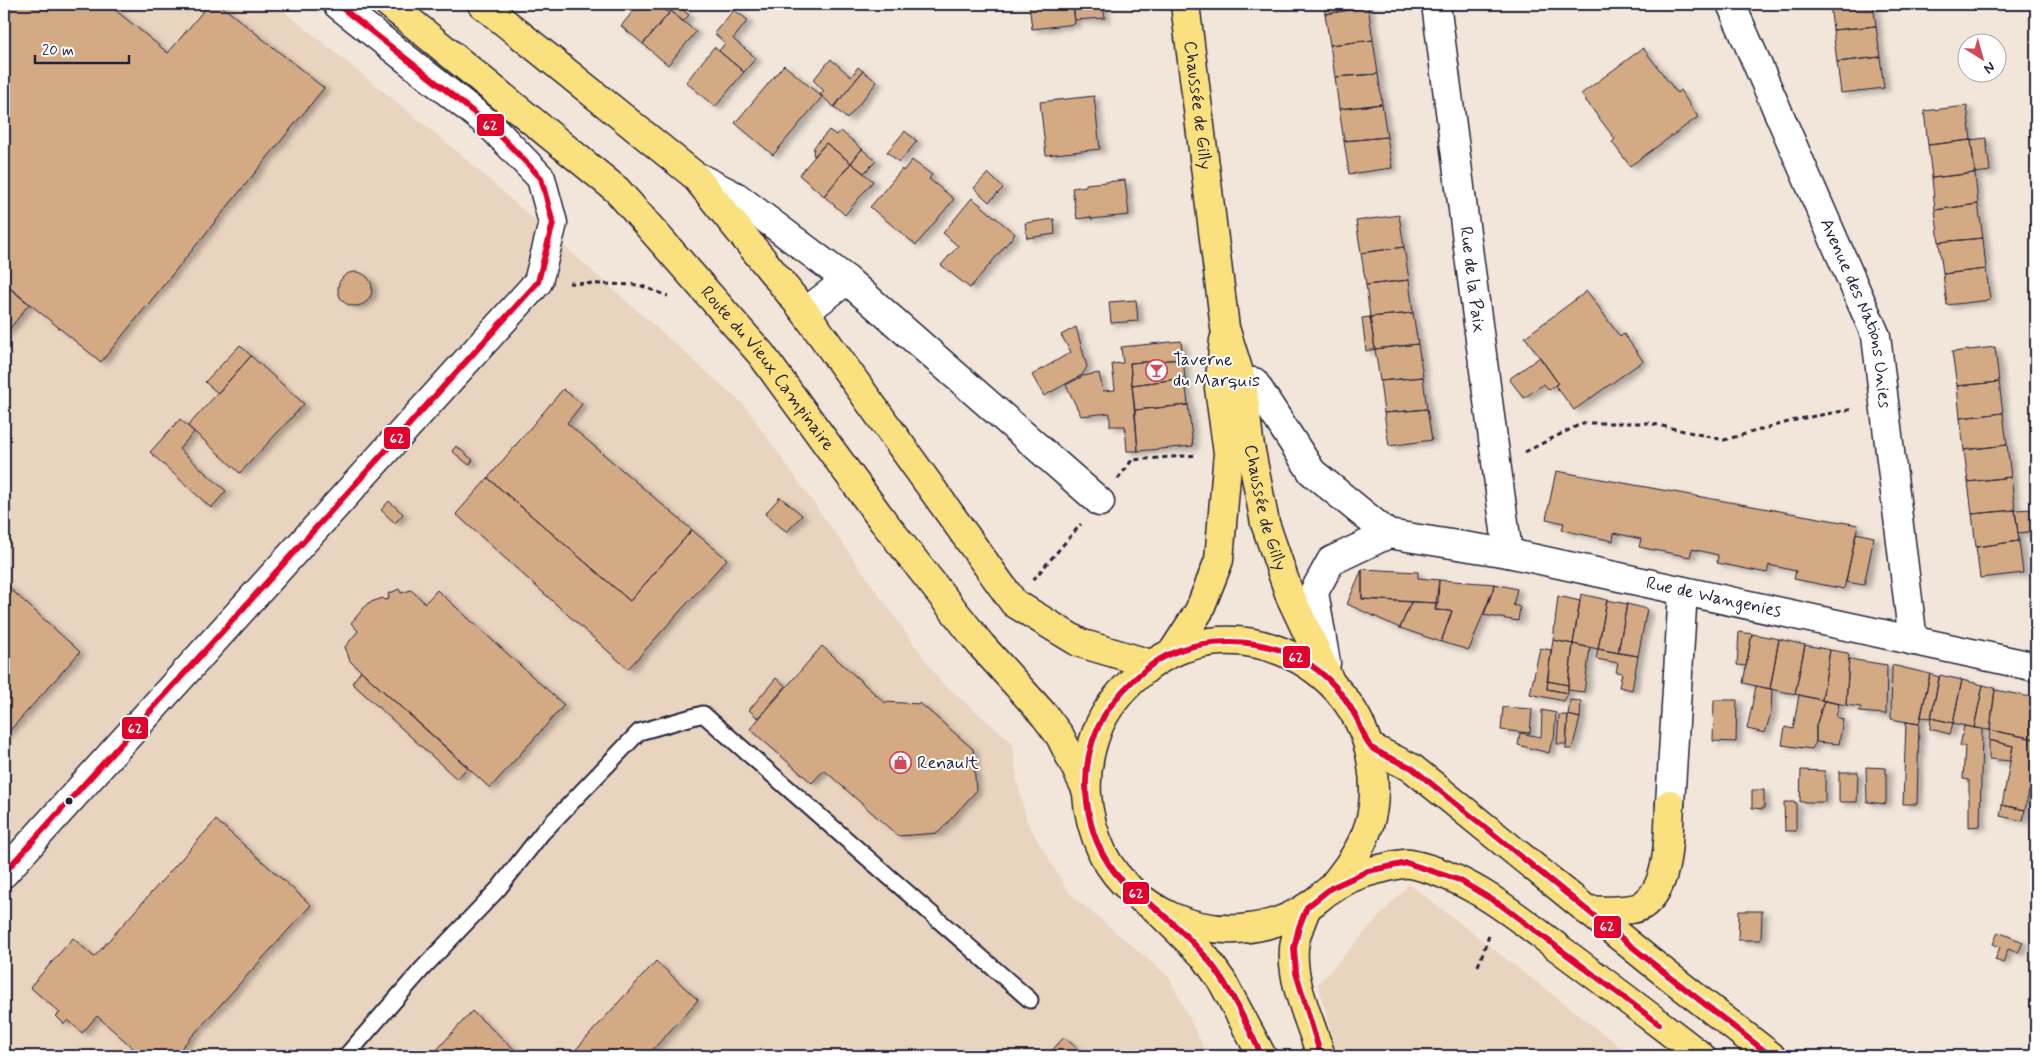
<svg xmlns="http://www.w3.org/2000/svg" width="2040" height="1060" viewBox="0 0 2040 1060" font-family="Mynerve,sans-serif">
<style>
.built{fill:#e9d4c0}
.building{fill:#d4aa85;stroke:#22223b;filter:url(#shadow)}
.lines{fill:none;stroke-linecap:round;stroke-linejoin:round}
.service-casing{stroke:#22223b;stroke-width:19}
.minor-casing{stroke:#22223b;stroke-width:31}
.primary-casing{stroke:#22223b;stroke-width:31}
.trunk-casing{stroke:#22223b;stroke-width:31}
.path{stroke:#22223b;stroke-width:3;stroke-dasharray:5 4;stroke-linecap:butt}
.service{stroke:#fff;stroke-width:15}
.minor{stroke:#fff;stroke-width:28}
.primary{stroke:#fbe080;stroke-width:28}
.trunk{stroke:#fbe080;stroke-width:28}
.bus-1-casing{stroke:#fff;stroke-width:10}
.bus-1{stroke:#e4002b;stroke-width:6}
.bus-dot{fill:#22223b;stroke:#fff;stroke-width:2}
.labels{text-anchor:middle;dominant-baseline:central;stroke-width:4;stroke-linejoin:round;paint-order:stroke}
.street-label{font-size:18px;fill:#22223b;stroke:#fff}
.poi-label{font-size:18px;fill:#22223b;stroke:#fff;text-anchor:start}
.line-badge{stroke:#fff;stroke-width:2}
.badge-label{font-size:14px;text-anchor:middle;font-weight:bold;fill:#fff}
</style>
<defs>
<filter id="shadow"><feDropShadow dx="5.5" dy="3" stdDeviation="2.5" flood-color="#0004"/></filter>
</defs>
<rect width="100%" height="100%" fill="#f2e6da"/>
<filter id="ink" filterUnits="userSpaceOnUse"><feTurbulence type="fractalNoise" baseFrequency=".02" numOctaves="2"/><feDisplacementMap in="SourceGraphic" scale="10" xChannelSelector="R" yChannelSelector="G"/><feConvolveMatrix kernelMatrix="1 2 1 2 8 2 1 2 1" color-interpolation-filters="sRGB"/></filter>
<g filter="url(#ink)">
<!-- built -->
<path class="built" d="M4,4H275L452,147L744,405L941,682L1013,743L1017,780L1027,822L1069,893L1169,977L1208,1056H4Z
M1409,884L1627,1052V1056H1338L1318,984Z"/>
<!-- building -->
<path class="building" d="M4,4H118L114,9L168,53L209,4H219L324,88L101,362L4,283Z
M639,4H658L669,13L643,44L621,26Z
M658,4H677L669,13Z
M1029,4H1073L1075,24L1032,29Z
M1073,4H1103L1105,18L1075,20Z
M1324,4H1367L1368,7L1325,14Z
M1830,4H1873L1876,26L1833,30Z
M677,5L689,15L683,22L671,11Z
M1368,7L1373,40L1330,45L1325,14Z
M734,10L748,20L733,39L756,58L744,72L719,51L725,43L714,33Z
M671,11L696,32L668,65L643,44Z
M1876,26L1880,57L1837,62L1833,30Z
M1373,40L1378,74L1335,77L1330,45Z
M714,47L744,72L715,107L686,82Z
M1643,48L1677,93L1680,90L1698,117L1630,166L1612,142L1615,139L1581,94Z
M1880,57L1884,88L1841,93L1837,62Z
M831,59L851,77L858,67L863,71L834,107L820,94L824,91L813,80Z
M784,65L822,97L773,155L735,123Z
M863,71L877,82L847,119L834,107Z
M1378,74L1382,104L1339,109L1335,77Z
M1094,96L1100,149L1046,155L1040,102Z
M1382,104L1387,137L1344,141L1339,109Z
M1967,106L1971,140L1928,145L1924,111Z
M829,130L836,135L841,131L862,149L851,163L826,143L814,156L813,154L814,147Z
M905,131L917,141L899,162L887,152Z
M1387,137L1392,168L1349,174L1344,141Z
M1986,138L1990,171L1975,173L1971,140Z
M1971,140L1975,173L1932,178L1928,145Z
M826,143L851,163L824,196L799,175Z
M862,149L876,161L864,173L851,163Z
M912,160L932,175L929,179L954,199L916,245L870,207L902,169L903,171Z
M851,163L873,181L845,215L824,196Z
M988,173L1003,188L989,202L974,188Z
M1975,173L1978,204L1935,210L1932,178Z
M1125,180L1129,215L1091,219V217L1077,219L1072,188L1086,186V184Z
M972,198L1015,234L970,288L941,265L958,246L943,233Z
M1978,204L1983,238L1939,242L1935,210Z
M1399,215L1404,247L1361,253L1356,221Z
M1054,219L1055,234L1027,238L1025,223Z
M1983,238L1986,269L1943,274L1939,242Z
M1404,247L1409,280L1366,285L1361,253Z
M1986,269L1990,300L1947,305L1943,274Z
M338 289a17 17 0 1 1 34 0a17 17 0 1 1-34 0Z
M1409,280L1413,313L1370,317L1366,285Z
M9,288L29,304L4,336V294Z
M1587,291L1620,337L1624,334L1643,361L1574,410L1555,385L1558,383L1525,337Z
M1136,300L1138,321L1111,323L1109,302Z
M1413,313L1418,344L1375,349L1370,317Z
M1370,317L1375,349L1366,351L1362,318Z
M1076,327L1087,367L1082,375L1044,396L1032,375L1071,352L1061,335Z
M1181,341L1183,359L1130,363L1138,451H1127L1125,426H1110V413L1081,416L1066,385L1083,376L1099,373L1103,391L1115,390L1112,364L1123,363L1121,347Z
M1418,344L1423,377L1380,381L1375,349Z
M240,345L251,356L218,393L205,382Z
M1995,347L1999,382L1957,386L1952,352Z
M251,356L304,404L240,473L188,426Z
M1540,357L1558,383L1549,390L1544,384L1524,398L1509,379Z
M1183,359L1185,378L1132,385L1130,363Z
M1423,377L1427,409L1384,413L1380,381Z
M1185,378L1188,405L1135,410L1132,385Z
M1999,382L2003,413L1960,418L1957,386Z
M563,389L582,404L567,423L692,530L630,601L488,478Z
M1188,405L1193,446L1138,451L1135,410Z
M1427,409L1432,440L1389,446L1384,413Z
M2003,413L2007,445L1964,450L1960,418Z
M180,419L194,432L179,449L226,491L211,508L150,452Z
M2007,445L2011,477L1968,482L1964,450Z
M456,446L473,460L469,465L452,451Z
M1556,471L1858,525L1844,589L1794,579L1796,571L1769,565L1767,573L1717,563L1718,555L1692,549L1690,557L1639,547L1641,539L1614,533L1613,541L1562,530L1564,523L1546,519Z
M2011,477L2015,510L1972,514L1968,482Z
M488,478L630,601L692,530L727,559L628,669L456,514Z
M780,497L802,515L787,532L765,514Z
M389,501L403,514L395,523L381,510Z
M2034,509L2036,531L2018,533L2015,510Z
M2015,510L2019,541L1976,547L1972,514Z
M1856,533L1874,537L1864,585L1846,582Z
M2019,541L2023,573L1980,578L1976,547Z
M1362,569L1418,572V578L1439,580L1438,603L1362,599Z
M1362,569V599L1411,602L1400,628L1347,604Z
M1439,580L1495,584L1469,650L1441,642L1452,611L1435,610Z
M4,583L80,652L4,737Z
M1495,584L1517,589L1513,605L1520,607L1518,621L1484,615Z
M399,589L401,593L411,590L425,603L437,590L564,705L490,788L350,661L345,647L358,631L351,623L368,603L383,598L384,600L389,599L388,594Z
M1581,594L1607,600L1598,649L1573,644Z
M1558,596L1580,601L1573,644L1553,640Z
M1607,600L1627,604L1618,653L1598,649Z
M1411,602L1438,603L1435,610L1452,611L1441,642L1400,628Z
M1627,604L1647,609L1638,656L1618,653Z
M1739,632L1752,634L1746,666L1737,665Z
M1752,634L1779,639L1770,689L1743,683Z
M1779,639L1805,645L1795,694L1770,689Z
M1553,640L1573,644L1568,685L1547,681Z
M1573,644L1590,648L1584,692L1568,690Z
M1805,645L1830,650L1822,700L1795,694Z
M822,646L884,702L921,704L973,749L976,791L938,833L898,836L824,770L812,783L750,729Z
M1540,648L1551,650L1547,689L1568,693L1564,701L1530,694Z
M1598,649L1638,656L1632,690L1619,687L1622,673L1616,672L1618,663L1596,659Z
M1830,650L1848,653L1849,659L1846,705L1822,700Z
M1849,659L1887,665L1886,714L1859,712L1861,707L1846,705Z
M1892,665L1930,674L1919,724L1891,719Z
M361,671L468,767L457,779L352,683Z
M1930,674L1939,677L1931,718L1921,717Z
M1940,675L1962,680L1953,723L1931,718Z
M776,678L786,686L758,718L749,710Z
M1962,680L1983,685L1974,728L1953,723Z
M1548,681L1568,685V693L1547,689Z
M1983,685L1995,688L1990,730L1974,728Z
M1756,686L1772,689L1771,713L1765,733L1747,729Z
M1995,690L2036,698V730L2034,739L1990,730Z
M1799,695L1824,701L1816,726V742L1812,749L1782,745L1785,727L1793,729Z
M1570,700L1581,701L1580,718L1568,715Z
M1714,700H1737L1736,742L1713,741Z
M1824,701L1839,704L1836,717L1843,719L1839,744L1816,742V726Z
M1503,707L1532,709L1530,733L1501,730Z
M1542,710L1556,713L1554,740H1552L1549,753L1518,745L1520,733L1541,737Z
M1559,715H1568L1566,744H1557Z
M1568,715L1580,718L1572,749H1566Z
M1931,718L1953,723L1950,734L1930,729Z
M1906,722L1919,724L1917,804H1903Z
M1964,726L1982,729L1980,826L1969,827V780L1963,779L1965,746H1960Z
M1990,730L2036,739L2034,791H2029L2025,810L2002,805L2013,746L1989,740Z
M1989,740L2013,746L2010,761L1989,759Z
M1866,767L1886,768V804L1867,802Z
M1801,770L1825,771V802H1800Z
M1839,772H1858L1857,802H1839Z
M1752,790H1764V809L1752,808Z
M1784,802H1796V831H1785Z
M2002,805L2025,810L2023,821L2000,816Z
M216,820L311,905L174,1056H142L97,1016L82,1033L68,1020L64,1024L56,1016L60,1013L30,987L73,938L94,957Z
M1739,911H1762L1761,940H1738Z
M1998,932L2023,942L2018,953L2008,949L2003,963L1995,960L2000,947L1993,944Z
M656,961L698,1000L647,1056H570Z
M472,1011L514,1049L507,1056H438L434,1053Z
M1064,1037L1086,1056H1047Z"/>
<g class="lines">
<defs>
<path id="service" d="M346,1056L423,968L499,888L542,833L639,732L703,714L1030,1000"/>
<g id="minor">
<path id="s1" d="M1436,4L1508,553"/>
<path id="s2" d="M1731,4L1876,336L1913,641"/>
<path d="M694,175L737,197L847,280L805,312"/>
<path d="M847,280L1100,502"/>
<path id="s3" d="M1242,382H1254L1312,472L1388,534L1508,553L2036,667"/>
<path d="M1326,663L1314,592L1331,561L1388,534"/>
<path d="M1670,804L1683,591"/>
<path d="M4,873L538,282L553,223L541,178L491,126L337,4"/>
</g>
<g id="primary">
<path id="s4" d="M1185,4L1225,328L1242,382L1249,441L1265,523L1290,596L1329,679"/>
<path d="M1172,653L1199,611L1219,560L1228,453L1219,388L1224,340"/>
<path d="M1307,907C1302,920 1295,934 1294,948C1291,984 1311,1022 1321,1056"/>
<path d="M1158,911L1205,957L1222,981L1262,1056"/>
</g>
<g id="trunk">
<path id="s5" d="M389,4L617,190L761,354L883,521L981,645L1045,716L1060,736L1085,787"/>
<path d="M482,4L694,175L805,312L1014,603L1080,643L1151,664"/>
<path d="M1370,747L1412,768L1651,962L1771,1056"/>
<path d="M1331,888C1347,868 1361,850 1369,825C1375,806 1375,785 1372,765C1358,658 1225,601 1141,673C1122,689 1106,707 1097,731C1081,774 1084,813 1103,854C1117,882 1144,904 1172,917C1215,936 1267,933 1307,907C1315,902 1321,896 1328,891C1344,879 1365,872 1384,868C1392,866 1402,863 1410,864C1467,875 1516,916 1561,950C1608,985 1655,1020 1701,1056"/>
<path d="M1586,910C1599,911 1633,912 1643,905C1671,885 1668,835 1670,804"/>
</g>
</defs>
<!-- service casing -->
<use href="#service" class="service-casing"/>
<!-- minor casing -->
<use href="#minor" class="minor-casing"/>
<!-- primary casing -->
<use href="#primary" class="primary-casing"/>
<!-- trunk casing -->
<use href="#trunk" class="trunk-casing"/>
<!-- path -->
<path class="path" d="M569,283L639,285L668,296
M1525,452L1583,423H1649L1724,440L1799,419L1854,409
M1118,479L1132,460L1198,455
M1033,580L1081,524
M1478,966L1490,933"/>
<!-- service -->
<use href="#service" class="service"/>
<!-- minor -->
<use href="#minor" class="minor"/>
<!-- primary -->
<use href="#primary" class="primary"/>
<!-- trunk -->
<use href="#trunk" class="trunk"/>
<defs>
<path id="bus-1" d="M4,873L538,282L553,223L541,178L491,126L337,4
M1262,1056C1245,1022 1230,985 1205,956C1191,940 1175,925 1159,911C1147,901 1134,893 1122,881C1082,838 1074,766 1105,714C1116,697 1129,683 1145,670C1182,638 1244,635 1288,653C1319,666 1341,688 1356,717C1361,726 1364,739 1370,746C1374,752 1404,764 1412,768L1651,962L1771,1056
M1321,1056L1296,973L1294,948L1299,927L1307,907L1331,888L1368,871L1407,863L1459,880L1501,905L1659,1024"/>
</defs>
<!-- bus-1 casing -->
<use href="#bus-1" class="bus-1-casing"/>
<!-- bus-1 -->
<use href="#bus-1" class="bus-1"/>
</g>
</g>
<!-- icons -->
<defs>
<symbol id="bar-ring" viewBox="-11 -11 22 22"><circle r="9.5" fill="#fff" stroke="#d1495b" stroke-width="1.5"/><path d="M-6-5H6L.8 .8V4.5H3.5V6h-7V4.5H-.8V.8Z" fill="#d1495b"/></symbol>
<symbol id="shop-ring" viewBox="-11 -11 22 22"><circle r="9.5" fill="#fff" stroke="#d1495b" stroke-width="1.5"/><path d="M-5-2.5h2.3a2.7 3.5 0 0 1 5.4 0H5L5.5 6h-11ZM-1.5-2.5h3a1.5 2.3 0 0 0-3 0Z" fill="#d1495b"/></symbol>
</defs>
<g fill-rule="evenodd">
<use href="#bar-ring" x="1144" y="358" width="25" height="25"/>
<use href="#shop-ring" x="888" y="750" width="25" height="25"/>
</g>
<!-- markers -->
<circle class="bus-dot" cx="69" cy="801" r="4.5"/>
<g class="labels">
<!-- street labels -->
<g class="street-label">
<text stroke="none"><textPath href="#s4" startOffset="102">Chaussée de Gilly</textPath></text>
<text stroke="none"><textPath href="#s1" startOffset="278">Rue de la Paix</textPath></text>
<text stroke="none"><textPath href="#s2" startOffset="335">Avenue des Nations Unies</textPath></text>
<text stroke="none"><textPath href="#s5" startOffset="528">Route du Vieux Campinaire</textPath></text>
<text stroke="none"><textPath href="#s4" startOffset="511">Chaussée de Gilly</textPath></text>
<text stroke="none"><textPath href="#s3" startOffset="549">Rue de Wangenies</textPath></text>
</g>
<!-- poi labels -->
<g class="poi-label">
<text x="1173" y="360">Taverne<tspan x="1173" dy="21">du Marquis</tspan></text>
<text x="917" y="763">Renault</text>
</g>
</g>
<g class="line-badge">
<rect x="476" y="113" width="29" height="24" rx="5" fill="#e4002b"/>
<rect x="383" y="426" width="28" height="24" rx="5" fill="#e4002b"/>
<rect x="1282" y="645" width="29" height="24" rx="5" fill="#e4002b"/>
<rect x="121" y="716" width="28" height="24" rx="5" fill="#e4002b"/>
<rect x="1122" y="881" width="28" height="24" rx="5" fill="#e4002b"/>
<rect x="1593" y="915" width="29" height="24" rx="5" fill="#e4002b"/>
</g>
<g class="badge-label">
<text x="490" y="130">62</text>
<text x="397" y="443">62</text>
<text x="1296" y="662">62</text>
<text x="135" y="733">62</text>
<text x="1136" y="898">62</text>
<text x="1607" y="931">62</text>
</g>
<!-- margin -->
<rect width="2040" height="1060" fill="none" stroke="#fff" stroke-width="20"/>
<rect x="10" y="10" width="2020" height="1040" fill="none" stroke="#22223b" stroke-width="2" filter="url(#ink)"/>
<!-- north arrow -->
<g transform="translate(1982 58) rotate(143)"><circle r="24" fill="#ffffff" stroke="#a7a7b1"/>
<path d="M0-4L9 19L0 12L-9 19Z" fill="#d1495b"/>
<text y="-8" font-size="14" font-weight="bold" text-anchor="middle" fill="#22223b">N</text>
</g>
<!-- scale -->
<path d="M35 55v8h94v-8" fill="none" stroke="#22223b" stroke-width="2.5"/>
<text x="42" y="55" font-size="15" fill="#22223b" stroke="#ffffff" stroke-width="4" paint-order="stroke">20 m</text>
</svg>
